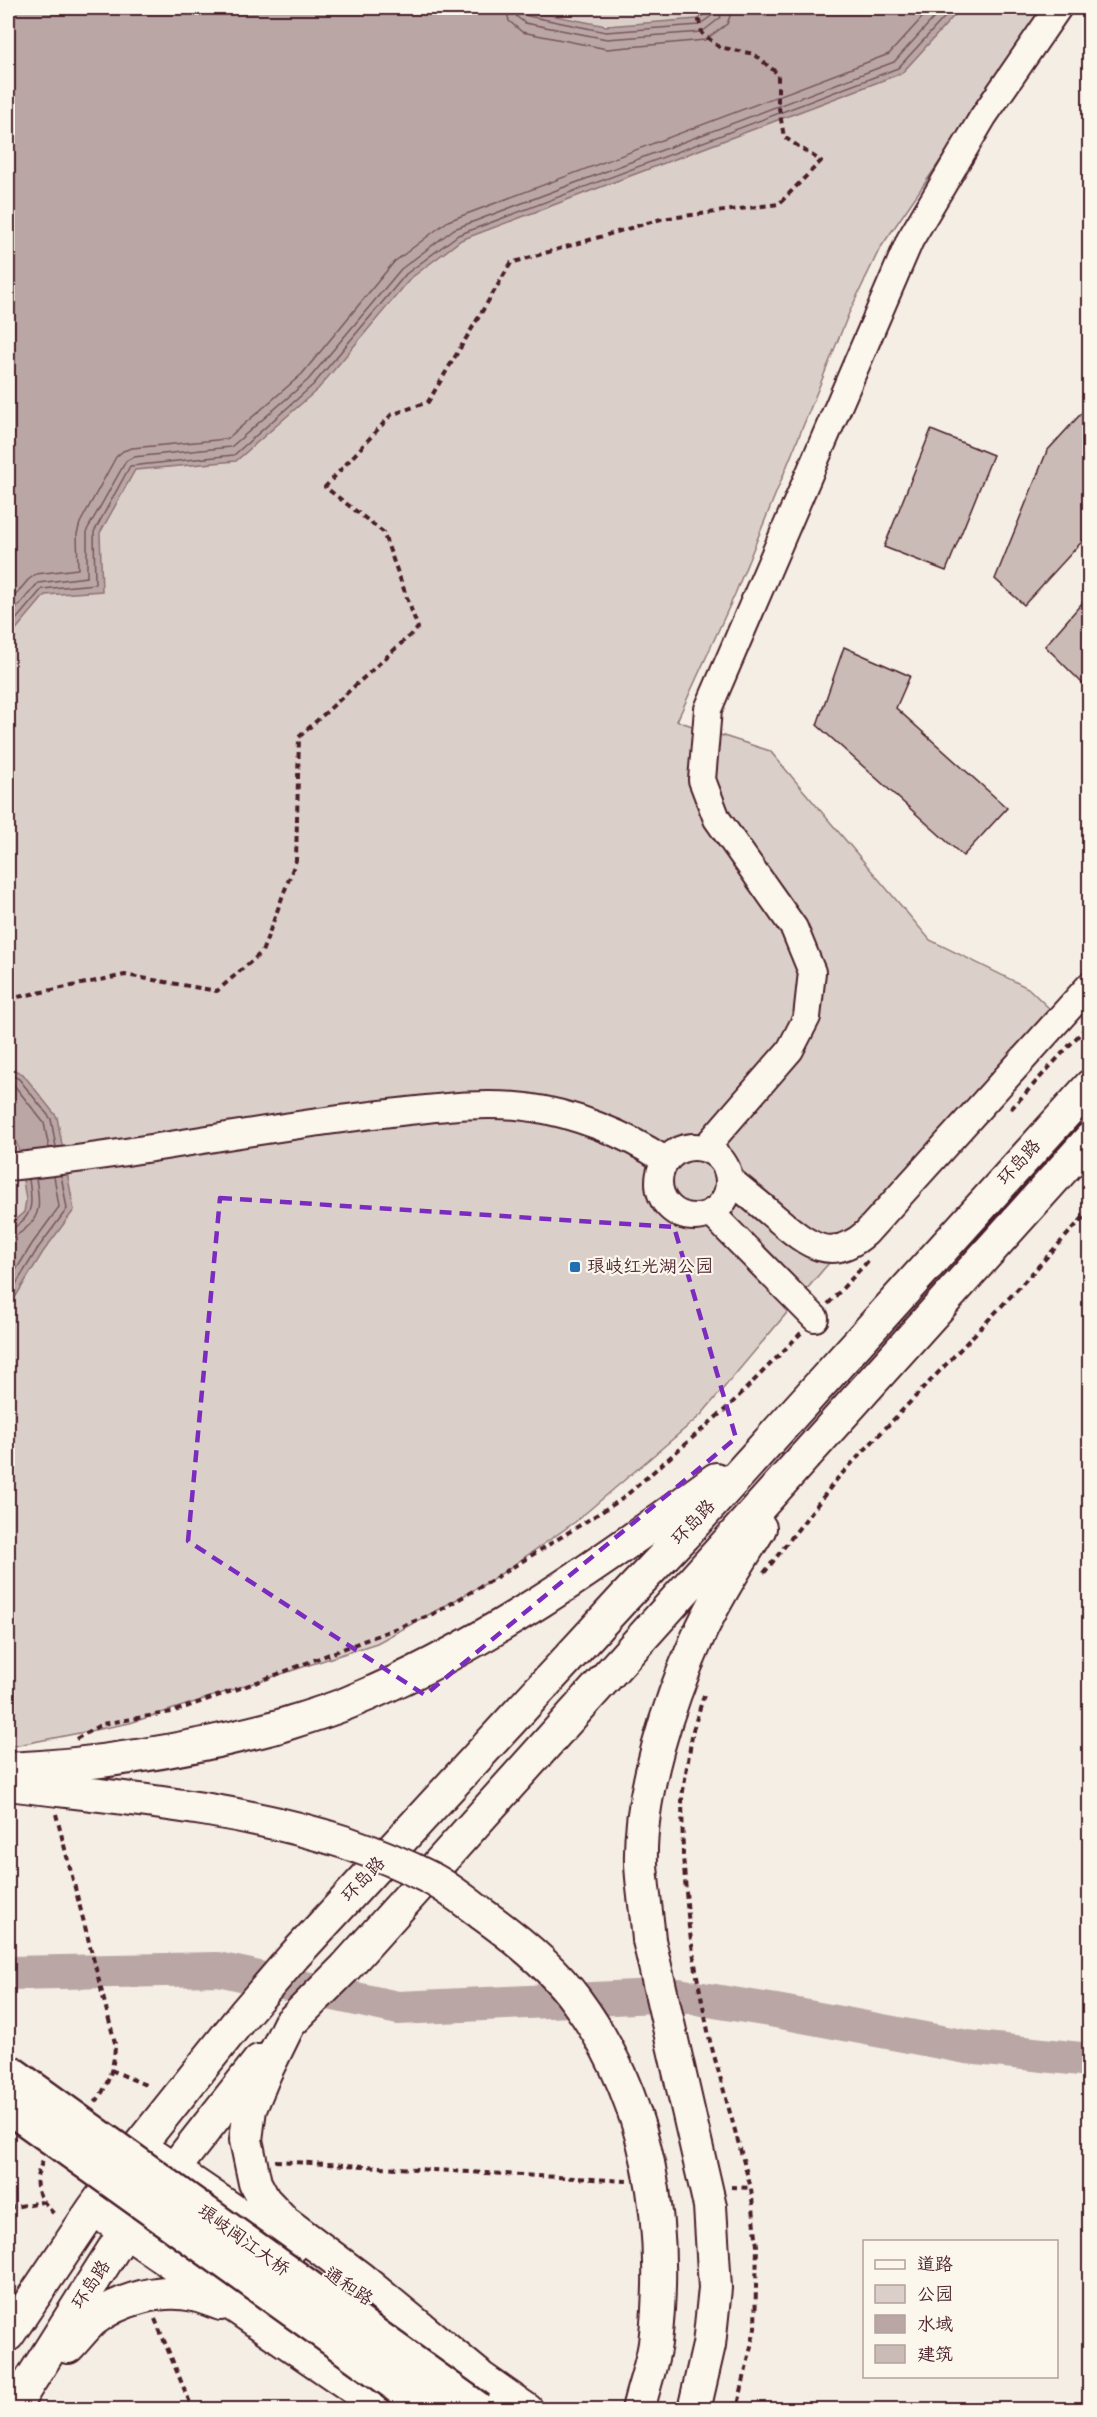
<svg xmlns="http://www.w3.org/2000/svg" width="1097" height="2417" viewBox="0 0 1097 2417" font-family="Kalam,'LXGW WenKai TC',sans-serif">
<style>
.green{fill:#dbd0c9;stroke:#92787a;stroke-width:1.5}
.water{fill:#baa7a5;stroke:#8d7174;stroke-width:1.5}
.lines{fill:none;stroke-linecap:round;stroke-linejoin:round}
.shore{stroke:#77555c;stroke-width:1.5}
.river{stroke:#baa7a5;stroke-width:34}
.building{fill:#cabbb6;stroke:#4a1f2b;stroke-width:1.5}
.tertiary-casing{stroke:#4a1f2b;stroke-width:30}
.primary-casing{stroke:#4a1f2b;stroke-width:36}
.path{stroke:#4a1f2b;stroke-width:4;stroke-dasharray:6 4.5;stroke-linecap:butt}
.tertiary{stroke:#fbf7ec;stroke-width:26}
.primary{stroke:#fbf7ec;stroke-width:32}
.primary-bridge-casing{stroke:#4a1f2b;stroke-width:36;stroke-linecap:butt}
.trunk-bridge-casing{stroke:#4a1f2b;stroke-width:38;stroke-linecap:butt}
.primary-bridge{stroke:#fbf7ec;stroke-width:32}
.trunk-bridge{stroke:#fbf7ec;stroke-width:33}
.marked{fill:none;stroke:#7b2cbf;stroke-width:4.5;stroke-dasharray:12 8;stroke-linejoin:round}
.poi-dot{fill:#1f6fb2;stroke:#fbf7ec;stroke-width:2}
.labels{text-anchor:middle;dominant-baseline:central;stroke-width:4.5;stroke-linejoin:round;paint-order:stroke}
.street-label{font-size:18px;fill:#4a1f2b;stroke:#fbf7ec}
.poi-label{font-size:18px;fill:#4a1f2b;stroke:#fbf7ec;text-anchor:start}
</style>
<rect width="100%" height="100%" fill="#f4eee4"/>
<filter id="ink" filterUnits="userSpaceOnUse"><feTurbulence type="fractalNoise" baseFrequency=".0167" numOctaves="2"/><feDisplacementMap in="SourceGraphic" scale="12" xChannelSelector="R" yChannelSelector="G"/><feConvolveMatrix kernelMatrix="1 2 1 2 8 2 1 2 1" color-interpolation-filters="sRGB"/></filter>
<g filter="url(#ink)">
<!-- green -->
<path class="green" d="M8,8H1045L879,250L849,313L735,594L677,721L770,751L930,940L1028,988L1053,1012L822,1271L701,1415L575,1522L492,1580L377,1643L130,1723L8,1747Z"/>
<!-- water -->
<path class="water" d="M8,8H515L606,26L698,19L713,8H961L902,73L461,240L411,278L318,389L236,461L135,470L100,533L102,591L45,595L8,639Z
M8,1067L23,1074L57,1117L74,1210L43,1252L8,1309V1226L24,1212L26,1200L18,1147L8,1127Z"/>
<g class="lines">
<!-- shore -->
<path class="shore" d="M506,8L509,21L522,32L607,49L705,40L727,24L733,8
M515,8L517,17L525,23L607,39L702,32L720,18L724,8
M523,8V13L528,16L606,32L699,25L714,14L716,8
M8,604L28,580L36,574L78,569L77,534L80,523L116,457L123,451L132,448L227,439L302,374L394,262L448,221L889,54L931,8
M8,618L38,583L87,577V530L126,461L133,457L231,447L308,380L401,269L454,229L894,62L943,8
M8,629L42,589L95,584L94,532L130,466L234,455L313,385L406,274L458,235L898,68L953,8
M8,1073L19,1079L51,1119L56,1147
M8,1082L14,1085L44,1123L49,1148
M8,1230C13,1229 15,1227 20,1223C35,1211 31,1197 29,1179
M8,1238C15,1237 19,1234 25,1229C43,1214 39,1200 36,1178
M8,1283L32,1244L59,1207L54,1176
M8,1297L38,1248L67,1209L61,1175"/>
<!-- river -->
<path class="river" d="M8,1973L218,1969L398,2008L678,1995L776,2011L967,2047L1090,2060"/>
</g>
<!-- building -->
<path class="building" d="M1089,405V534L1024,605L995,579L1047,451Z
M931,430L993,455L946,571L884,547Z
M1089,595V690L1045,646Z
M844,647L910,676L896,708L1007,808L963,856L817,725Z"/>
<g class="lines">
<defs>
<path id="tertiary" d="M659 1182a35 35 0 1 1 70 0a35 35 0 1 1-70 0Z
M705,1148L790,1050L807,1017L812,972L794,928L717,819L702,780L708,709L910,240L983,117L1058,8
M8,1167C133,1155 256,1128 381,1114C430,1109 477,1101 526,1107C574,1113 625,1134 665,1160
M729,1179C745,1192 761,1205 776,1218C806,1243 830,1265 866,1233L1090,985
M711,1213L815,1318"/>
<path id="primary" d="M276,1727C301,1719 326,1712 350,1702C483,1647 600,1564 716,1479
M649,1940C647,1914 642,1888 641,1863C639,1793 669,1702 697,1639C714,1601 738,1564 760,1528
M155,2157L290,2249
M109,2220L386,2410
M8,2335L93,2209L139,2146L245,2013L294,1956L624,1598L684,1535L1090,1086
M68,2347C76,2339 84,2328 93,2320C120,2299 161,2288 194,2295C203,2297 212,2301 221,2304
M461,2364L527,2410
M478,2375L360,2278L285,2222L264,2200L255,2183L246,2140L248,2124L250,2109L265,2073L289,2024L345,1968L1090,1139
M12,2410L125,2231L259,2061"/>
</defs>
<!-- tertiary casing -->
<use href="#tertiary" class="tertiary-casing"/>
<!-- primary casing -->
<use href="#primary" class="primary-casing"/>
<!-- path -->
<path class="path" d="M8,999L125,975L217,991L262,952L296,860L299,737L418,628L383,532L325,487L391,415L428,402L511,263L661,219L779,204L821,161L784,137L778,102V74L754,54L719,47L702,33L696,8
M1011,1109L1090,1023
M828,1304L868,1261
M764,1573L837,1479L1012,1295L1090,1210
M704,1695L693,1730L682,1797L683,1856L689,1927L697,1976L710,2041L751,2188L757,2246L755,2328L737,2410
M76,1739L102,1724L172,1712L260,1681L433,1614L492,1580L622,1499L729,1406L801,1333
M56,1814L115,2043C115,2064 108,2088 94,2104
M111,2070L148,2086
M43,2161C30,2186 38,2197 56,2216
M275,2161L627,2181
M731,2187L751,2188
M8,2208L42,2202
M155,2319L193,2410"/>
<!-- tertiary -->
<use href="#tertiary" class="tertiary"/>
<!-- primary -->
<use href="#primary" class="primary"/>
<defs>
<path id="primary-bridge" d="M8,1769C99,1765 188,1750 276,1727
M8,1784C121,1798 237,1807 347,1843C373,1852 405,1865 430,1878C448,1887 466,1902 482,1914C516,1938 551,1966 576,2000C649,2099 669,2222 655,2343C652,2365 643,2388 638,2410
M649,1940L710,2206L715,2288L709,2345L694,2410"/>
<path id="trunk-bridge" d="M8,2071L479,2410
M8,2106L432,2410"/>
</defs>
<!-- primary-bridge casing -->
<use href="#primary-bridge" class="primary-bridge-casing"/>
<!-- trunk-bridge casing -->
<use href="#trunk-bridge" class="trunk-bridge-casing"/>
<!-- primary-bridge -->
<use href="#primary-bridge" class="primary-bridge"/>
<!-- trunk-bridge -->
<use href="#trunk-bridge" class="trunk-bridge"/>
</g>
</g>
<!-- marked area -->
<path class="marked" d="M220,1198L674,1227L736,1438L425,1695L188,1541Z"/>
<!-- markers -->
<rect class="poi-dot" x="569" y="1261" width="12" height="12" rx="3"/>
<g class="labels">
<!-- street labels -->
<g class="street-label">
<text transform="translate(1020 1163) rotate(-48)">环岛路</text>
<text transform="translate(694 1523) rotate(-47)">环岛路</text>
<text transform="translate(364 1880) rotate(-47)">环岛路</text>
<text transform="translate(243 2241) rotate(36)">琅岐闽江大桥</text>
<text transform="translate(92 2285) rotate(-57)">环岛路</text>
<text transform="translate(348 2287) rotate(34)">通和路</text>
</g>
<!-- poi labels -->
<g class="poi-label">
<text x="587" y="1267">琅岐红光湖公园</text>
</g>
</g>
<!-- margin -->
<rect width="1097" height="2417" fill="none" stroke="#fbf7ec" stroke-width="30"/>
<rect x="15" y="15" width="1067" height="2387" fill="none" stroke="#4a1f2b" stroke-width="2" filter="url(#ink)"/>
<!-- legend -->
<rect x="863" y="2240" width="195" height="138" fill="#fbf7ec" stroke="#b4a19f" stroke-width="1.5"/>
<rect x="875" y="2260" width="30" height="9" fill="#fbf7ec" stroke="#b4a19f" stroke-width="1.5"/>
<text x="917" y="2270" font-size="18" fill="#4a1f2b">道路</text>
<rect x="875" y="2285" width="30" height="18" fill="#dbd0c9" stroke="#b4a19f" stroke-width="1.5"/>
<text x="917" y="2300" font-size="18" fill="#4a1f2b">公园</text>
<rect x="875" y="2315" width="30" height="18" fill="#baa7a5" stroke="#b4a19f" stroke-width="1.5"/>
<text x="917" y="2330" font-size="18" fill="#4a1f2b">水域</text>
<rect x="875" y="2345" width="30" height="18" fill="#cabbb6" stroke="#b4a19f" stroke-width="1.5"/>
<text x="917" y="2360" font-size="18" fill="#4a1f2b">建筑</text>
</svg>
